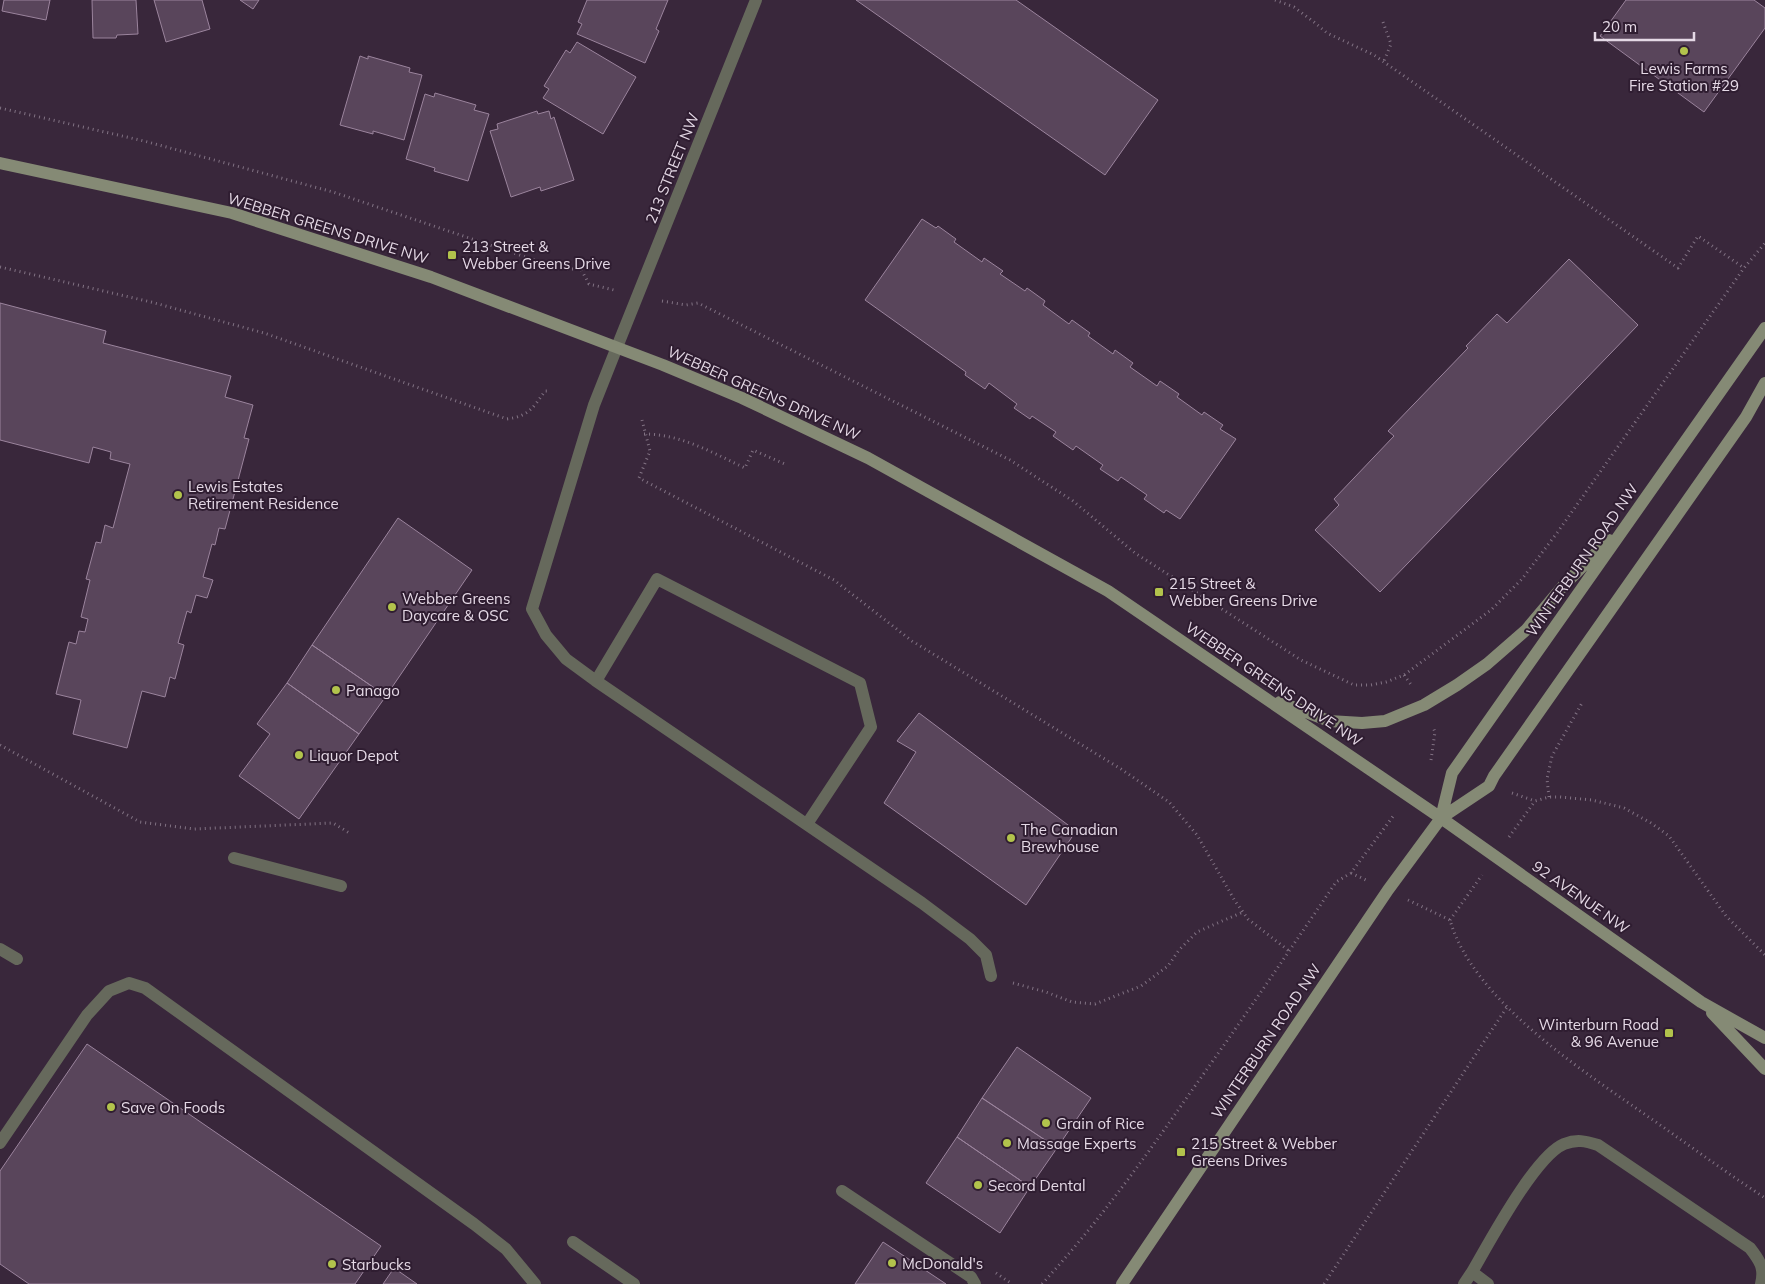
<svg xmlns="http://www.w3.org/2000/svg" width="1765" height="1284" viewBox="0 0 1765 1284" font-family="Mulish,sans-serif">
<style>
.building{fill:#59455b;stroke:#9b849d}
.lines{fill:none;stroke-linecap:round;stroke-linejoin:round}
.path{stroke:#827384;stroke-width:3;stroke-dasharray:1 4;stroke-linecap:butt}
.service{stroke:#66695c;stroke-width:12}
.tertiary{stroke:#66695c;stroke-width:12}
.secondary{stroke:#858a75;stroke-width:12}
.poi-dot{fill:#b2c34c;stroke:#2f1d31;stroke-width:2}
.labels{text-anchor:middle;dominant-baseline:central;stroke-width:4;stroke-linejoin:round;paint-order:stroke}
.poi-label{font-size:15px;fill:#e5d9e6;stroke:#2f1d31;text-anchor:start}
.street-label{font-size:15px;fill:#e5d9e6;stroke:#2f1d31}
</style>
<rect width="100%" height="100%" fill="#39273b"/>
<!-- building -->
<path class="building" d="M4,0H50L46,20L2,11Z
M92,0H136L138,34L117,35L116,38H93Z
M154,0H202L210,29L166,42Z
M240,0H259L253,9Z
M587,0H668L656,29L659,31L645,63L577,34L582,24L578,22Z
M856,0H1016L1158,100L1105,175Z
M1626,0H1754L1765,8V28L1704,112L1600,36Z
M577,42L636,77L603,134L543,98L549,89L544,86L566,50L570,53Z
M360,56L368,59V56L410,68L409,72L422,75L404,140L373,131V134L340,125Z
M435,93L476,105L474,110L489,114L468,181L434,171L435,168L406,159L425,94L434,97Z
M537,111L538,114L549,111L551,119L554,117L574,180L541,191L540,187L511,197L490,131L498,129L497,124Z
M922,219L936,228L938,226L956,239L954,242L982,262L984,258L1003,271L1000,274L1025,291L1027,288L1045,301L1043,305L1069,324L1072,320L1090,333L1088,336L1113,354L1115,350L1133,363L1130,367L1157,386L1160,381L1179,394L1177,397L1202,415L1204,412L1223,425L1220,429L1236,439L1180,519L1166,510L1164,513L1144,499L1147,495L1121,477L1118,481L1100,469L1103,465L1076,446L1073,450L1053,436L1056,432L1032,416L1030,419L1014,408L1017,404L989,383L985,389L965,375L966,372L865,300Z
M1569,259L1638,325L1380,592L1315,530L1339,505L1334,499L1394,436L1388,431L1468,348L1466,346L1497,314L1507,323Z
M0,303L106,331L103,343L231,376L225,397L253,405L244,438L249,439L225,529L219,528L215,545L212,544L203,577L213,580L207,598L196,595L191,613L187,611L178,643L184,645L175,679L170,677L165,697L142,691L127,748L73,734L81,700L56,694L69,642L76,644L79,631L85,632L88,619L81,617L90,580L86,579L96,542L101,543L105,525L113,528L130,464L110,459L111,452L93,447L89,463L0,440Z
M398,518L472,570L386,696L312,645Z
M312,645L386,696L359,734L287,683Z
M287,683L359,734L299,819L239,776L270,734L257,724Z
M919,713L1076,831L1026,905L884,803L916,752L897,741Z
M87,1044L381,1246L355,1284H29L0,1264V1171Z
M1017,1047L1091,1098L1057,1148L982,1098Z
M982,1098L1057,1148L1030,1187L957,1137Z
M957,1137L1030,1187L1000,1233L926,1183Z
M883,1242L946,1284H855Z
M394,1268L417,1284H383Z"/>
<g class="lines">
<!-- path -->
<path class="path" d="M1275,0L1294,7L1314,22L1327,33L1374,55L1678,268L1698,236L1744,268
M1383,22L1391,44L1384,61
M0,108L144,141L333,192L552,266L567,269H581L589,284L614,290
M0,267L151,302L264,333L507,419C529,416 533,408 545,391H550
M662,301L686,305L698,303L1010,460L1073,501L1135,553L1301,660L1354,685H1371L1386,682L1404,675L1491,610L1522,579L1557,533L1744,268L1765,243
M642,420L650,451L639,478L834,580L912,641L1121,769L1169,802L1197,835L1235,901L1248,919L1289,951
M644,434C681,434 713,453 745,468L753,450L787,465
M1404,675L1412,686
M0,745L140,822L194,829L333,823L351,834
M1431,760L1435,732L1433,727
M1512,793L1535,801L1549,797H1560L1592,800L1624,808L1651,823L1669,836L1726,916L1765,955
M1549,797L1547,779L1552,756L1582,703
M1509,837L1535,801
M1351,873L1366,880
M1408,900L1450,920C1473,1001 1586,1073 1653,1120C1690,1146 1727,1173 1765,1198
M1450,920L1482,875
M1013,983L1046,992L1072,1002L1095,1004L1141,986L1168,966L1179,950L1197,932L1243,912
M996,1273L1012,1284
M1042,1284C1097,1224 1144,1159 1190,1093C1240,1023 1288,953 1336,882L1351,873L1394,815
M1324,1284L1507,1007"/>
<!-- service -->
<path class="service" d="M617,347L594,405L532,609L546,635L566,659L596,681L922,903L970,939L986,955L991,976
M596,681L657,579L860,683L871,727L807,824
M234,858L341,886
M0,949L17,959
M0,1143L87,1015L109,991L129,983L145,988L474,1224L506,1249L535,1284
M842,1191L971,1277L975,1284
M573,1242L634,1284
M1472,1272C1489,1243 1535,1156 1564,1144C1577,1139 1585,1141 1598,1145L1750,1248C1760,1261 1765,1268 1761,1284
M1464,1284L1472,1272L1488,1284"/>
<!-- tertiary -->
<path class="tertiary" d="M617,347L756,0"/>
<!-- secondary -->
<path class="secondary" d="M0,163L232,213L431,277L663,365L742,398L868,458L1108,591L1441,818L1701,1002L1765,1038
M1280,702L1329,721L1362,723L1385,721L1424,705L1457,685L1487,664L1526,630L1563,586L1609,540
M1441,818L1452,773L1765,328
M1712,1013L1765,1069
M1122,1284L1388,890L1441,818L1489,786L1494,776L1746,417L1765,383"/>
</g>
<!-- markers -->
<g class="poi-dot">
<circle cx="1684" cy="51" r="5"/>
<rect x="447" y="250" width="10" height="10" rx="2.5"/>
<circle cx="178" cy="495" r="5"/>
<rect x="1154" y="587" width="10" height="10" rx="2.5"/>
<circle cx="392" cy="607" r="5"/>
<circle cx="336" cy="690" r="5"/>
<circle cx="299" cy="755" r="5"/>
<circle cx="1011" cy="838" r="5"/>
<rect x="1664" y="1028" width="10" height="10" rx="2.5"/>
<circle cx="111" cy="1107" r="5"/>
<circle cx="1046" cy="1123" r="5"/>
<circle cx="1007" cy="1143" r="5"/>
<rect x="1176" y="1147" width="10" height="10" rx="2.5"/>
<circle cx="978" cy="1185" r="5"/>
<circle cx="892" cy="1263" r="5"/>
<circle cx="332" cy="1264" r="5"/>
</g>
<g class="labels">
<!-- poi labels -->
<g class="poi-label">
<text x="1684" y="68" text-anchor="middle">Lewis Farms<tspan x="1684" dy="17">Fire Station #29</tspan></text>
<text x="462" y="246">213 Street &amp;<tspan x="462" dy="17">Webber Greens Drive</tspan></text>
<text x="188" y="486">Lewis Estates<tspan x="188" dy="17">Retirement Residence</tspan></text>
<text x="1169" y="583">215 Street &amp;<tspan x="1169" dy="17">Webber Greens Drive</tspan></text>
<text x="402" y="598">Webber Greens<tspan x="402" dy="17">Daycare &amp; OSC</tspan></text>
<text x="346" y="690">Panago</text>
<text x="309" y="755">Liquor Depot</text>
<text x="1021" y="829">The Canadian<tspan x="1021" dy="17">Brewhouse</tspan></text>
<text x="1659" y="1024" text-anchor="end">Winterburn Road<tspan x="1659" dy="17">&amp; 96 Avenue</tspan></text>
<text x="121" y="1107">Save On Foods</text>
<text x="1056" y="1123">Grain of Rice</text>
<text x="1017" y="1143">Massage Experts</text>
<text x="1191" y="1143">215 Street &amp; Webber<tspan x="1191" dy="17">Greens Drives</tspan></text>
<text x="988" y="1185">Secord Dental</text>
<text x="902" y="1263">McDonald's</text>
<text x="342" y="1264">Starbucks</text>
</g>
<!-- street labels -->
<g class="street-label">
<text transform="translate(672 168) rotate(-68)">213 STREET NW</text>
<text transform="translate(328 228) rotate(17)">WEBBER GREENS DRIVE NW</text>
<text transform="translate(764 393) rotate(24)">WEBBER GREENS DRIVE NW</text>
<text transform="translate(1582 560) rotate(-55)">WINTERBURN ROAD NW</text>
<text transform="translate(1274 684) rotate(34)">WEBBER GREENS DRIVE NW</text>
<text transform="translate(1581 897) rotate(35)">92 AVENUE NW</text>
<text transform="translate(1266 1041) rotate(-56)">WINTERBURN ROAD NW</text>
</g>
</g>
<!-- scale -->
<path d="M1595 32v8h99v-8" fill="none" stroke="#e5d9e6" stroke-width="2.5"/>
<text x="1602" y="32" font-size="15" fill="#e5d9e6" stroke="#2f1d31" stroke-width="4" paint-order="stroke">20 m</text>
</svg>
